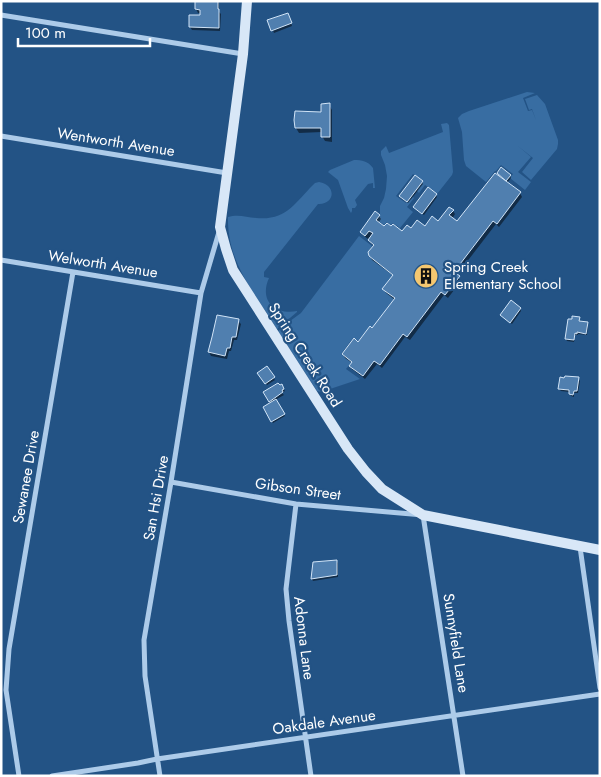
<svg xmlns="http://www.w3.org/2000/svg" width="601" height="777" viewBox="0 0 601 777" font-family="Jost,sans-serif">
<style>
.green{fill:#386da2}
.shadow{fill:#0007}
.building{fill:#507faf;stroke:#d1e4f7}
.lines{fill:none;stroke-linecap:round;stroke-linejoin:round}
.street{stroke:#adcbe9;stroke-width:5}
.secondary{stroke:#d8e7f7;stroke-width:10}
.labels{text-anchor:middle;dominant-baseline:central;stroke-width:4.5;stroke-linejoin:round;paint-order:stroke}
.street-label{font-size:15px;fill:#fff;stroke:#235385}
.poi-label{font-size:15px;fill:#fff;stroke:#235385;text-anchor:start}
</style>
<rect width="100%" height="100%" fill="#235385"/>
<!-- green -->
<path class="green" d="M527,92L535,93L523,98L528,111L532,110L536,120L532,109L529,110L525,99L537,95L545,104L558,140V144L557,149L531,180L522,172L533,158L518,146L531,157L518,172L531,182L525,190L510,178L513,174L501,165L496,171H495L486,182L466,166L464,160L462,132L458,118L462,114L469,111Z
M447,123L449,125L453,172L452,175L437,194L425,185L419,193L416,190L423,181L413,174L396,196L406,203L413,197L414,198L407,207L413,212L400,228L393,223L391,225L387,222L384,225L377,220L380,216V206L384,198L386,189L387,176L385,165L381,155V151L386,146L389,153L443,132L441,124Z
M354,160C362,160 368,161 373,168L375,188H373V183L368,184L355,200L357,205L355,208H352V211L351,213L348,208L338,180L328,172L330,170Z
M319,182C337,185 335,205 318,204L264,272V277L269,278C259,300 274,315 297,311V312L277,329C254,292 227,262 228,217C238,214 246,217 256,218C286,221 295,203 313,185L315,183Z
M359,236L372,246L368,252V256L393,275L383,289L395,298L372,328L370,326L358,341L353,338L341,354L352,362L346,369L360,379L321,392L317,391L278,331L286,325L299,344L286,324L301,313Z"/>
<!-- shadow -->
<path class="shadow" d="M218,1L219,4V12L221,14L220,31L192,30L190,27L201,17L202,13H198L196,9Z
M289,16L292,26L274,33L269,21Z
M329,105L332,110V142L325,141L322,136V132L299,133L296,128L322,113Z
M498,173L510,175L511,178L507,183L520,193L522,197L499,227L496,224L456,276L461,281L448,298L444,295L410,340L405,337L382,368L377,364L365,379L352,369L350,366L352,363L345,358L343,354L358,343L372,330L395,300L386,293L384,289L394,276L372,260L370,256L374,246L369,241L374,235L372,234L368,239L363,235L361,232L379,216L381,219L378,223L384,228L403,233L411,230L425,227L438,223L453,211L455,214L452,219L457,223L502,180Z
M422,182L423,184L408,203L401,198L400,196Z
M436,195L437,197L424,215L416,209Z
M520,308L521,311L512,324L502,315Z
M579,318L580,322L587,323L588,325L587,335L578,334V335H575L574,342L567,341L566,339L573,321Z
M238,321L241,324L237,340H234L231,351H229L227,359L211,356L209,352L214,337Z
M267,368L275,380L267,385L259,373Z
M578,379L580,381L578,393H574V397L571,396L570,392L561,391L559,389Z
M281,386L285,391L282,393L284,395L275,400L285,416L273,423L264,408L271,404L264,393Z
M336,561L338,563V577L313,581L312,579L314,563Z"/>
<!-- building -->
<path class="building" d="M195,1H218V9H219V28L189,27V15H200V10L195,9Z
M288,13L292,23L271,31L267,20Z
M330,103V137H321V128H295L294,120L295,111L321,112V104Z
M501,167L511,175L506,181L497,173Z
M495,173L521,192L497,224L493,221L454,272L460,276L445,295L441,292L407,337L403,334L380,365L374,361L363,376L349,366L352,362L342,354L354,338L358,342L370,326L372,328L395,298L382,289L393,275L369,256L368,252L374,245L368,240L373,233L369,231L365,236L360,232L375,211L380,215L376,220L384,226L387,223L391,226L393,224L402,231L407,225L411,228L417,220L425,226L432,216L438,221L449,207L454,210L449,215L457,221Z
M415,175L423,181L407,202L399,196Z
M428,187L437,194L422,214L413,207Z
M511,300L521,308L510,323L500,315Z
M217,315L239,319L236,337H232L230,348H227L225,356L208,352L212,337Z
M572,316L580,317L579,321L588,322L586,334L577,332V334L575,333L574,340L565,339L568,319H572Z
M267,366L275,377L265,384L257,373Z
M565,376L579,377L577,391H574L573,395L569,394V390L558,389L560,377L564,378Z
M278,383L280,385L282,384L284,389L282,390L283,392L269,402L263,392Z
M276,399L285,414L271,422L263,407Z
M337,560V575L311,579L313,562Z"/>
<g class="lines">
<!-- street -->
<path class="street" d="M1,15L243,54
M1,136L227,173
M1,260L201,293
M171,482L296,504L423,515L463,776
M296,504L286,589L289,621L311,776
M580,547L600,688
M19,776L6,690L9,649L73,272
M52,776L138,763L157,759L600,694
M160,776L145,676L144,640L171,482L201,293L219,232"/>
<!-- secondary -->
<path class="secondary" d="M247,1L243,54L220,227L226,249L233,270L348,449L366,472L382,489L423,515L600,550"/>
</g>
<!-- icons -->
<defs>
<symbol id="building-disc" viewBox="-11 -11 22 22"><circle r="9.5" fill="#f4c770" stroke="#235385"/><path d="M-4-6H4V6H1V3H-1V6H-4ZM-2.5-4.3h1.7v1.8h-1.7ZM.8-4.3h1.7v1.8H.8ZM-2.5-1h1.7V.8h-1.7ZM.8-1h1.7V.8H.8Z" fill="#111"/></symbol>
</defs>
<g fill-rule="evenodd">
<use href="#building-disc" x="412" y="262" width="28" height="28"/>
</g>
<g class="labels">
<!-- street labels -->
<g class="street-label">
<text transform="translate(116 142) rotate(9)">Wentworth Avenue</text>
<text transform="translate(103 264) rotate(9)">Welworth Avenue</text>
<text transform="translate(305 355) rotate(57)">Spring Creek Road</text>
<text transform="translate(26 477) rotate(-80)">Sewanee Drive</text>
<text transform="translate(298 489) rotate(8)">Gibson Street</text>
<text transform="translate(156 498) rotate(-80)">San Hsi Drive</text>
<text transform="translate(304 638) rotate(83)">Adonna Lane</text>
<text transform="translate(456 643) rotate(81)">Sunnyfield Lane</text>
<text transform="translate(324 722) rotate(-8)">Oakdale Avenue</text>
</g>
<!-- poi labels -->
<g class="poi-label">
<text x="444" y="267">Spring Creek<tspan x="444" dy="17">Elementary School</tspan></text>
</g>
</g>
<!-- border -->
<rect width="601" height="777" fill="none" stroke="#ffffff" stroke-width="5"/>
<!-- scale -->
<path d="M18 38v8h132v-8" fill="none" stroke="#ffffff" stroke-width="2.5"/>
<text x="25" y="38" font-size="15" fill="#ffffff" stroke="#235385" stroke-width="4" paint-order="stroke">100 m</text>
</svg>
